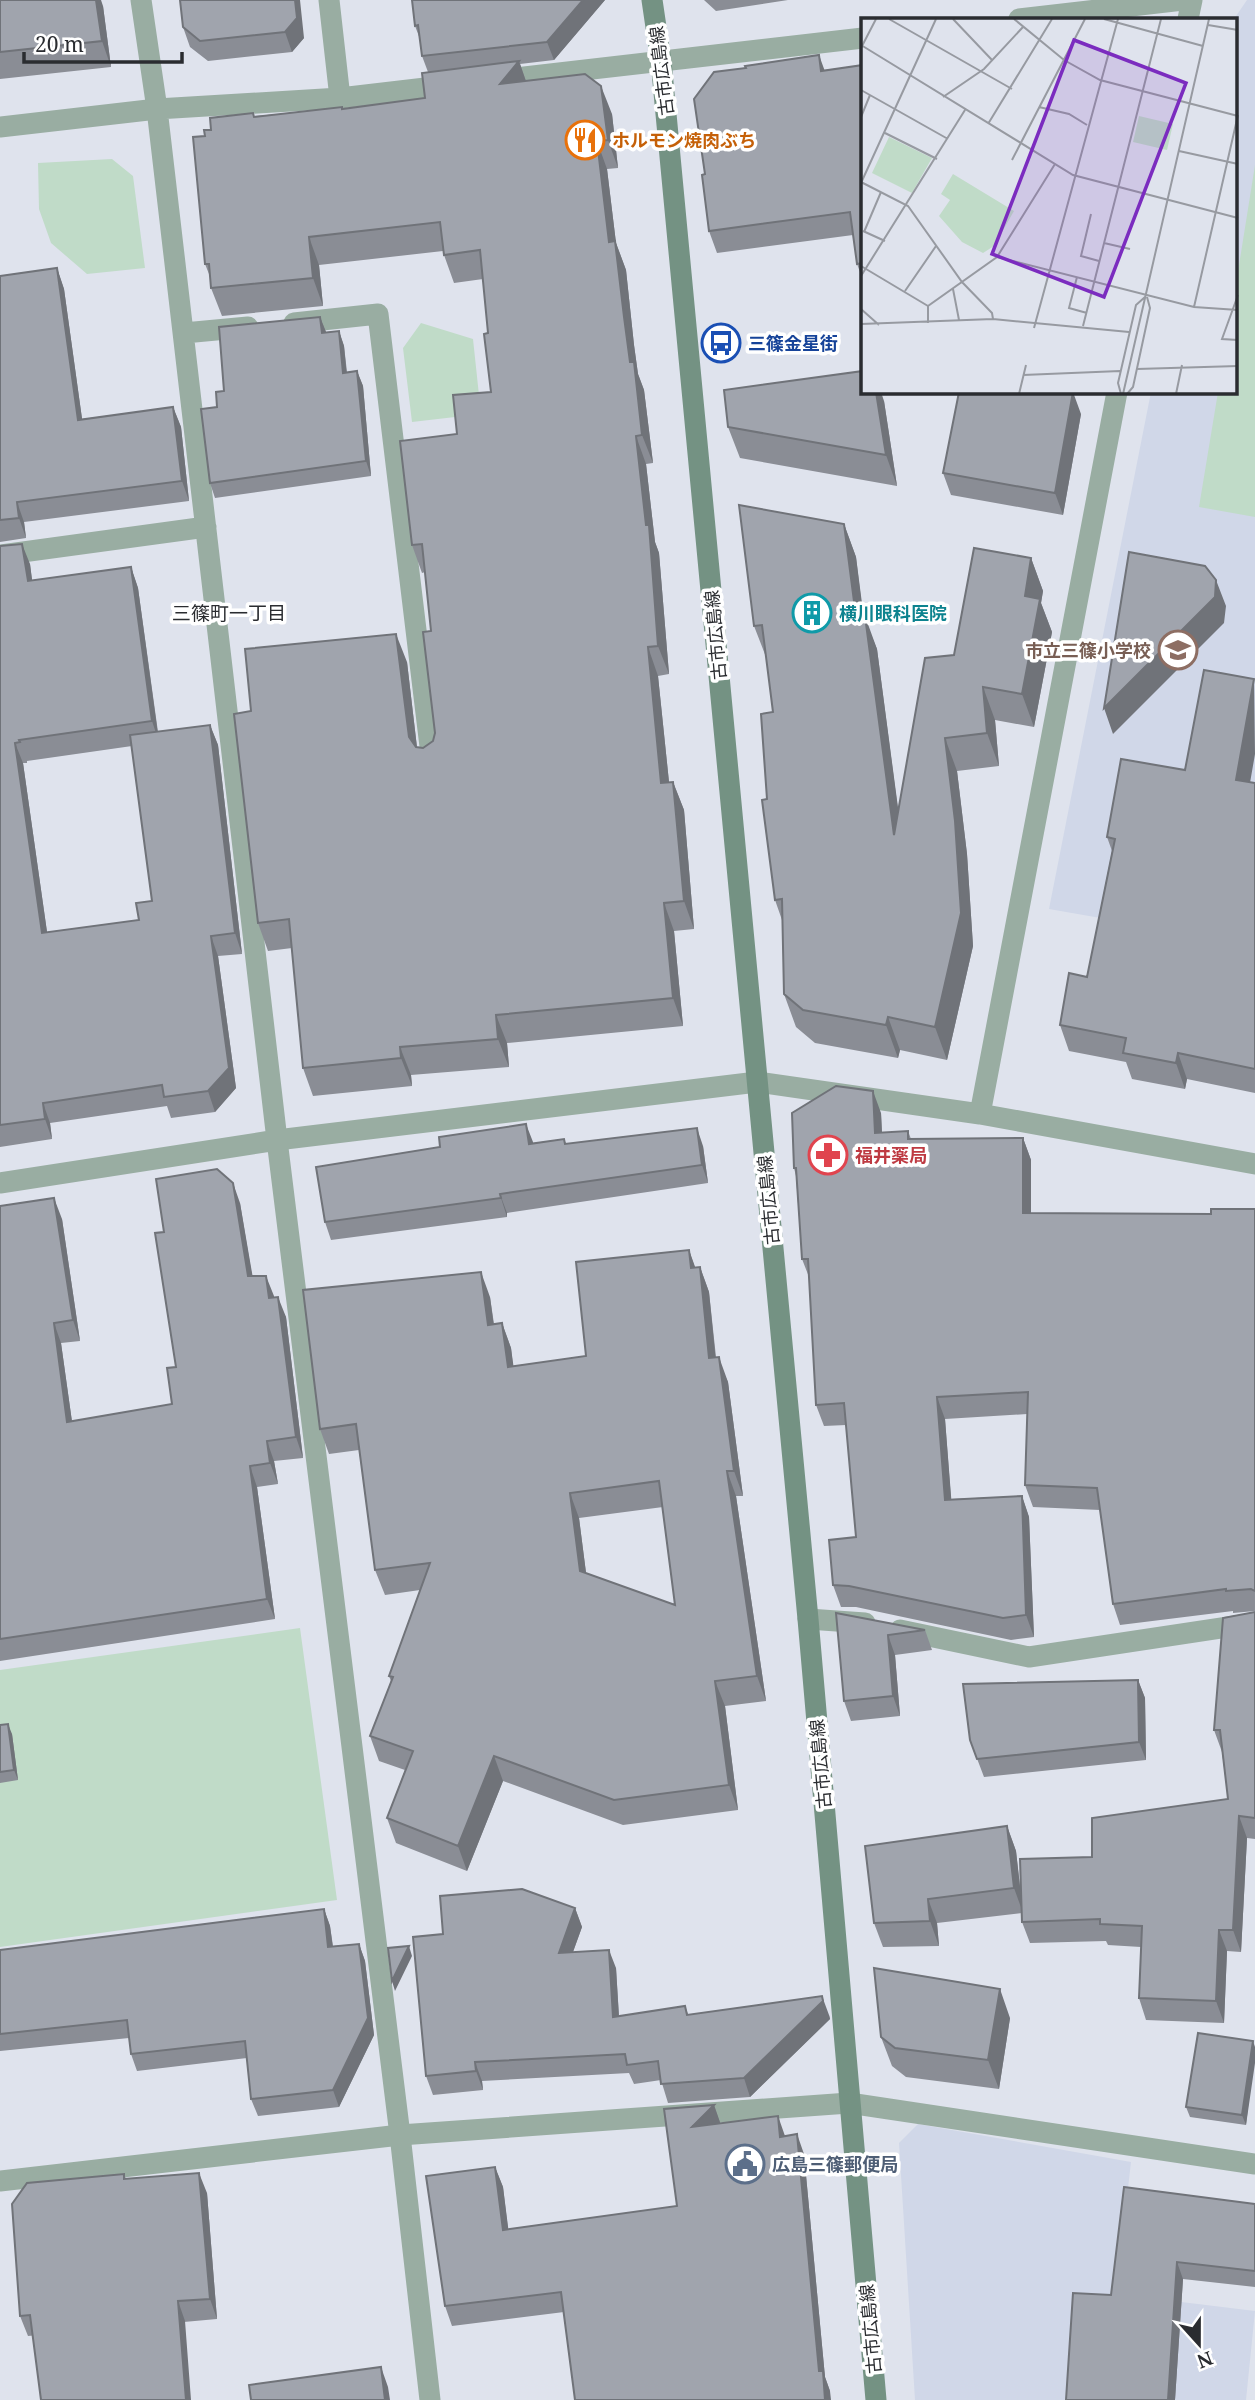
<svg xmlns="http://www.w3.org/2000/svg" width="1255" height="2400" viewBox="0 0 1255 2400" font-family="'Noto Serif','Noto Sans JP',serif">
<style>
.built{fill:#d0d7e8}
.green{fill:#c0dbc8}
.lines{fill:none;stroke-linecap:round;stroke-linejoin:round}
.street{stroke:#99ada2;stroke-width:21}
.secondary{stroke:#749283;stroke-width:21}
.wall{fill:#8a8d95;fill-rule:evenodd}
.shaded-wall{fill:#707379}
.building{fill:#a0a4ad;stroke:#707379;stroke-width:2;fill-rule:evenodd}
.labels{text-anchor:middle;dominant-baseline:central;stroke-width:7;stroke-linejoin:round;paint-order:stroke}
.street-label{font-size:18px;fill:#2a2c30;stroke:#fff}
.food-label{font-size:18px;font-weight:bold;fill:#c56008;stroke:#fff;text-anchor:start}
.transit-label{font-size:18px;font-weight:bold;fill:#164399;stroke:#fff;text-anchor:start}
.culture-label{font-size:18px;font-weight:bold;fill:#0d838f;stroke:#fff;text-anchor:start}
.education-label{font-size:18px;font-weight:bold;fill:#785e54;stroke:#fff;text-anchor:end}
.health-label{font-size:18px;font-weight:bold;fill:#be3a42;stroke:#fff;text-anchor:start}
.service-label{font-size:18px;font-weight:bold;fill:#4e5e75;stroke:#fff;text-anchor:start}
.neighbourhood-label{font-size:19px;fill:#2a2c30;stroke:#fff}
.inset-road{fill:none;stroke:#979aa1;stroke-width:2}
.view{fill:#7b2cbf;fill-opacity:0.15;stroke:#7b2cbf;stroke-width:3.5}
.inset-edge{fill:none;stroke:#2a2c30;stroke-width:3.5}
</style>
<rect width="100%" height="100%" fill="#dfe3ed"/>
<!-- built -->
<path class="built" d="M1247,0H1255V945L1049,909L1151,392H1236L1234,19Z
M918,2124L1131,2162L1116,2294L1255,2311L1246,2400H915L899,2143Z"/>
<!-- green -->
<path class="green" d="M112,159L133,176L145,268L87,274L51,243L39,209L38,163Z
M1255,165V517L1199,507L1218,392H1236V284Z
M421,323L473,339L481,414L412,422L403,348Z
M300,1628L337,1900L0,1947V1670Z"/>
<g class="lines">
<!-- street -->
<path class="street" d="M141,0L157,109L277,1140L400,2135L430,2400
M329,0L340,98
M1019,19L1183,0
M1188,19L1192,0
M497,80L863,38
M0,127L157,109L340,98L451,85
M294,323L378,314L432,763
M184,333L248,327
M0,555L206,527
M980,1114L1117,392
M0,1183L277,1140L757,1082L980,1114L1255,1164
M808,1619L865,1623
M900,1630L1029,1657L1255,1623
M0,2181L400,2135L849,2103L1255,2164"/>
<!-- secondary -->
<path class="secondary" d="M652,0L661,61L808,1619L876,2400"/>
</g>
<!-- wall -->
<path class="wall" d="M0,0L103,6L111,67L0,79Z
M180,0L304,38L292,52L208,61L190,47L183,27Z
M412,0H605L554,60L520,64L526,81L612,114L618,168L607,169L616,243L626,270L634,345L638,374L644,390L653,463L646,464L655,542L659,553L669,674L658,676L669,782H673L684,810L694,929L674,931L683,1026L507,1043L509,1067L411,1075L412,1086L313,1096L303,1068L292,948L268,951L258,923L251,711L407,662L417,747L423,748L433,741L435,733L431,631L425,572L422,573L412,545L457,434L491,392L488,333L483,279L454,283L444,255L443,251L319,265L323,306L222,316L211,288V279L205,264V136L211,130L254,116L342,109L425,98L428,72L422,56L420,39L415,26Z
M704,0H788L716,11Z
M863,65V280L857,264L853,235L717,253L709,231L705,174L746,68L825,70Z
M57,268L64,289L82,419L173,407L181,427L189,501L24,522L26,538L0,542V276Z
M320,317L326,332L339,331L344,346L347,372L357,371L363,386L371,476L215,498L210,483L217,407L224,391Z
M884,401L897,486L740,458L728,427Z
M1081,414L1063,515L951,495L943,473Z
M844,524L856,557L863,616L877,649L898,810L954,655L1031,558L1043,591L1041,603L1052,632L1034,727L995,720L999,766L957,771L967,854L973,946L947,1060L900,1050L898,1058L815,1043L796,1027L784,994L782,920L775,900L767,799L773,712L766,657L754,626Z
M0,546L30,564L32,581L131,567L138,588L158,732L210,725L218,745L242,954L218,956L236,1088L215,1112L171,1118L167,1106L50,1123L52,1139L0,1147ZM132,746L152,901L139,920L47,932L23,763H27V761Z
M1185,770L1255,783V1093L1187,1079L1185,1089L1132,1079L1126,1062L1069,1051L1060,1025L1087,977L1112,851L1107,837Z
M881,1113L882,1133L908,1131L911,1139L1023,1138L1031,1160V1213L1211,1214L1255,1209V1611L1233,1613V1611L1120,1625L1113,1604L1100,1510L1033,1507L1025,1485L1027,1414L945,1419L951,1499L1022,1496L1029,1517L1034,1637L1011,1640L856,1607H841L833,1585L856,1537L846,1425L824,1426L816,1405L809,1277L802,1259L796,1176L794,1168Z
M564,1139L566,1144L703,1146L708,1183L507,1213V1217L331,1240L325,1222L533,1143Z
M240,1203L252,1276L274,1297L286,1317L303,1458L274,1461L278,1484L257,1487L275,1619L0,1661V1206L62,1219L80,1341L61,1343L72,1422L172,1404L176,1367L164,1232Z
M689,1250L695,1268L700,1267L709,1292L716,1357L728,1382L743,1496H736L766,1701L725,1706L738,1810L623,1825L503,1781L467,1871L396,1843L387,1818L405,1770L379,1761L370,1736L391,1681L389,1676L420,1590L385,1595L375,1570L359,1450L329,1454L320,1429L490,1297L494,1324L502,1323L511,1348L513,1366L586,1356ZM663,1507L675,1605L586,1573L579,1518Z
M1255,1612V1839L1247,1838L1241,1952L1227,1951L1224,2023L1146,2020L1139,1998L1141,1947L1108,1945L1106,1941L1030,1943L1022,1922V1913L937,1923L939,1946L883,1947L874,1923L1007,1826L1016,1851L1022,1905L1092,1857L1228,1799L1222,1752L1214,1730Z
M836,1613L925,1630L932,1650L895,1655L900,1716L851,1721L844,1701Z
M1138,1680L1145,1698L1146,1760L984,1777L970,1740Z
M0,1725L12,1734L18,1780L0,1783Z
M575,1908L582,1927L573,1952L616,1968L619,2016L685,2006L688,2014L829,2015L830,2019L750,2097L668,2103L661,2080L634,2084L629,2073L482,2081L483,2090L433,2095L426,2076L443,1934Z
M324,1909L330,1926L333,1946L359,1944L365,1961L374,2035L339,2107L258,2116L251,2099L247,2058L137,2071L131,2054L129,2038L0,2051V1950Z
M1010,2018L999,2089L906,2077L892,2066L881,2037Z
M1255,2047L1246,2125L1190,2117L1186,2107Z
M714,2105L720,2123L785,2136L804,2154L825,2377L830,2391L564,2312L452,2326L445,2306L495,2167L503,2187L508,2229L677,2206Z
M124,2174L126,2179L207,2193L217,2319L28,2336L20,2316Z
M1255,2204V2287L1183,2279L1175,2400H1066L1111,2295Z"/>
<!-- shaded-wall -->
<path class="shaded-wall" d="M96,0H101L103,6L111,67L102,41Z
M295,0H300L304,38L292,52L285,32Z
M583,0H605L554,60L547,42Z
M819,55L827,77L821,71Z
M519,61L529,90L500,84Z
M601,86L612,114L618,168L608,140Z
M597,141L607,169L616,243L626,270L634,345L638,374L644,390L653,463L642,435L609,242Z
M309,237L319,265L323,306L313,278Z
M57,268L64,289L85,440L78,420Z
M320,317L326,332L322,333Z
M339,331L344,346L348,388L343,373Z
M357,371L363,386L371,476L366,461Z
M876,392H881L884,401L897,486L886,455Z
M1073,392L1081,414L1063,515L1055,493Z
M173,407L181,427L189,501L182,481Z
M636,436L646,464L655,542L659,553L669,674L658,646Z
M17,502L24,522L26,538L19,518Z
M844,524L856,557L868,650L856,617Z
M22,544L30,564L35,602L28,581Z
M1031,558L1043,591L1041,603L1052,632L1034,727L1022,694L1025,596Z
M131,567L138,588L159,742L152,721Z
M1216,580L1226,606L1224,623L1113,734L1104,708Z
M865,616L877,649L906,868L894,835Z
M396,634L407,662L419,765L409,737Z
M648,647L658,676L672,811L661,783Z
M1254,679L1255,754L1246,806L1236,780Z
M983,687L995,720L999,766L987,733Z
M210,725L218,745L242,954L235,933Z
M945,738L957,771L967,854L973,946L947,1060L935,1027Z
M15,743L23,763L50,953L42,933Z
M673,782L684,810L694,929L684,901Z
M664,903L674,931L683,1026L673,998Z
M211,936L218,956L236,1088L215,1112L208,1091Z
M496,1015L507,1043L509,1067L498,1039Z
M888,1017L900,1050L898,1058L886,1025Z
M400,1047L411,1075L412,1086L401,1058Z
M1178,1053L1187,1079L1185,1089L1176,1063Z
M873,1091L881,1113L883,1155L875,1133Z
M43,1103L50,1123L52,1139L45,1119Z
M526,1124L533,1142L536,1162L529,1144Z
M697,1128L703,1146L708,1183L702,1165Z
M1023,1138L1031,1160V1234L1023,1213Z
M233,1183L240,1203L256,1296L248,1276Z
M500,1194L507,1213V1217L501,1198Z
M54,1198L62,1219L80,1341L73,1320Z
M689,1250L698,1275L691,1268Z
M700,1267L709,1292L718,1383L709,1358Z
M481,1272L490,1297L497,1350L488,1325Z
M266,1276L274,1296L276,1318L269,1298Z
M278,1297L286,1317L303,1458L296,1437Z
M54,1323L61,1343L75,1443L67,1422Z
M502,1323L511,1348L517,1392L508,1367Z
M719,1357L728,1382L743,1496L734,1471Z
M937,1397L945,1419L953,1521L945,1500Z
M267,1441L274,1461L278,1484L270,1463Z
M250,1466L257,1487L275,1619L267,1599Z
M727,1471L736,1496L766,1701L757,1676Z
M570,1493L579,1518L589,1596L580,1571Z
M1022,1496L1029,1517L1034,1637L1026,1615Z
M888,1635L895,1655L900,1716L893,1696Z
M1138,1680L1145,1698L1146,1760L1139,1742Z
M715,1681L725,1706L738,1810L729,1785Z
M8,1724L12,1734L18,1780L14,1770Z
M494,1756L503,1781L467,1871L458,1846Z
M1239,1816L1247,1838L1241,1952L1233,1930Z
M1007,1826L1016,1851L1023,1913L1014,1888Z
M928,1899L937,1923L939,1946L930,1921Z
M575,1908L582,1927L566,1971L559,1953Z
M324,1909L330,1926L335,1964L328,1947Z
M1219,1930L1227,1951L1224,2023L1216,2001Z
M359,1944L365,1961L374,2035L339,2107L333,2090Z
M409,1946L412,1956L395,1991L392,1981Z
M609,1950L616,1968L620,2035L613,2017Z
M1000,1989L1010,2018L999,2089L988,2060Z
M822,1996L829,2015L830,2019L750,2097L744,2078Z
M1253,2041L1255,2047V2063L1246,2125L1242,2115Z
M475,2062L482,2081L483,2090L476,2071Z
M714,2105L721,2125L692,2127Z
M778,2116L785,2136L788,2157L780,2137Z
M797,2134L804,2154L825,2377L830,2391L831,2400H825L819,2371Z
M495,2167L503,2187L511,2250L503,2230Z
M199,2173L207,2193L217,2319L210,2299Z
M1177,2262L1183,2279L1175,2400H1168Z
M178,2301L185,2321L191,2400H186Z
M381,2367L388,2387L390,2400H385Z"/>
<!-- building -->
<path class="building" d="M0,0H96L102,41L0,52Z
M180,0H295L297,18L285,32L200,41L183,27Z
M412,0H583L547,42L422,56L418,25L415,26Z
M819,55L821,71L863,65V263L857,264L850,212L709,231L702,175L705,174L694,99L714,72L746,68L745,66Z
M519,61L500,84L585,74L601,86L608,140L597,141L609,242L615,241L624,317L630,362H634L642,435L636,436L646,525H649L658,646L648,647L661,783L673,782L684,901L664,903L673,998L496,1015L498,1039L400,1047L401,1058L303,1068L289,919L258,923L234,714L251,711L245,649L396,634L409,737L416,747L423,748L433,741L435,733L423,632L431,631L422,544L412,545L400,441L457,434L453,395L491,392L484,334L488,333L480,250L444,255L440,222L309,237L313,278L211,288L209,264H205L193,137L205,136L204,130H211L210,118L253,113L254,117L342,107V109L425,98L422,73Z
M57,268L78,420L173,407L182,481L17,502L19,518L0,520V276Z
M320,317L322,333L339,331L343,373L357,371L366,461L210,483L201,409L217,407L216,392L224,391L219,327Z
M863,371V392H876L886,455L728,427L724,390Z
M959,392H1073L1055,493L943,473Z
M739,505L844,524L856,617L865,616L894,835L925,658L954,655L974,548L1031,558L1025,596L1040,599L1022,694L983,687L987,733L945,738L955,821L961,913L935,1027L888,1017L886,1025L803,1010L784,994L782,899L775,900L762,800L767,799L761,714L773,712L762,625L754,626Z
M22,544L28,581L131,567L152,721L19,740L20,742L15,743L42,933L139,920L136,903L152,901L130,735L210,725L235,933L211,936L229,1068L208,1091L164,1097L162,1085L43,1103L45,1119L0,1125V546Z
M1129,552L1205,566L1216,580L1215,597L1104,708Z
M1204,670L1254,679L1236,780L1255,783V1069L1178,1053L1176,1063L1123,1053L1126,1038L1060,1025L1069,973L1087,977L1115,839L1107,837L1121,759L1185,770Z
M836,1086L873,1091L875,1133L908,1131V1139L1023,1138V1213L1211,1214V1209H1255V1591L1251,1589L1226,1591V1589L1113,1604L1097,1488L1025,1485L1028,1392L937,1397L945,1500L1022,1496L1026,1615L1003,1618L849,1586L833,1585L829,1540L856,1537L844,1403L816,1405L808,1259H802L796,1168H794L792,1113Z
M526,1124L529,1144L564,1139L565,1144L697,1128L702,1165L500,1194L501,1198L325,1222L316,1167L440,1147L439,1137Z
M217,1169L233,1183L248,1276H266L269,1298L278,1297L296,1437L267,1441L270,1463L250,1466L267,1599L0,1639V1206L54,1198L73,1320L54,1323L67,1422L172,1404L167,1368L176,1367L155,1233L164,1232L156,1179Z
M689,1250L691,1268L700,1267L709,1358L719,1357L734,1471H727L757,1676L715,1681L729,1785L614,1800L494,1756L458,1846L387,1818L413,1751L370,1736L393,1677L389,1676L430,1563L375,1570L356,1424L320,1429L303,1290L481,1272L488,1325L502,1323L508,1367L586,1356L576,1262ZM659,1481L675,1605L580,1571L570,1493Z
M1255,1612V1818L1239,1816L1233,1930H1219L1216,2001L1139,1998L1142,1926L1100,1924V1919L1022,1922L1020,1859L1092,1857V1818L1228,1799L1220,1730H1214L1223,1618Z
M836,1613L925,1630L888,1635L893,1696L844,1701Z
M1138,1680L1139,1742L977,1759L970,1740L963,1684Z
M8,1724L14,1770L0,1772V1725Z
M1007,1826L1014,1888L928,1899L930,1921L874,1923L865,1846Z
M522,1889L575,1908L559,1953L609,1950L613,2017L685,2006L687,2015L822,1996L823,2001L744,2078L661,2084L658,2061L627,2065L625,2054L475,2062L476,2071L426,2076L413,1937L443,1934L440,1896Z
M324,1909L328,1947L359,1944L368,2018L333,2090L251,2099L245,2041L131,2054L127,2020L0,2034V1950Z
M409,1946L392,1981L388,1948Z
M874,1968L1000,1989L988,2060L895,2048L881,2037Z
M1198,2033L1253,2041L1242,2115L1186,2107Z
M714,2105L692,2127L778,2116L780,2137L797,2134L819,2371H823L825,2400H575L561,2292L445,2306L426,2176L495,2167L503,2230L677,2206L664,2109Z
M199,2173L210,2299L178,2301L186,2400H41L30,2315L20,2316L12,2204L27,2183L124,2174V2179Z
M1124,2187L1255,2204V2271L1177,2262L1168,2400H1066L1073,2293L1111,2295Z
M381,2367L385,2400H251L249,2385Z"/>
<!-- icons -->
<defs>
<symbol id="restaurant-ring" viewBox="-11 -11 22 22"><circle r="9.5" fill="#fff" stroke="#e8710a" stroke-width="1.5"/><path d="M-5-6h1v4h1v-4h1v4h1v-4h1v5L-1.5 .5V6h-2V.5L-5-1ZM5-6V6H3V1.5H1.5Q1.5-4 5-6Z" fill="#e8710a"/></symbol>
<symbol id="bus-ring" viewBox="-11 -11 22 22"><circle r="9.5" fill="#fff" stroke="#1a4fb4" stroke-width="1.5"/><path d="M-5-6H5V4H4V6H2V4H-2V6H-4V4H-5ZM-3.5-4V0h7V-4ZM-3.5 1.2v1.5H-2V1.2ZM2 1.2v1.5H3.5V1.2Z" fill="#1a4fb4"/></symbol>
<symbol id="building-ring" viewBox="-11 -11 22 22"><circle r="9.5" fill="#fff" stroke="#0f9aa8" stroke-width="1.5"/><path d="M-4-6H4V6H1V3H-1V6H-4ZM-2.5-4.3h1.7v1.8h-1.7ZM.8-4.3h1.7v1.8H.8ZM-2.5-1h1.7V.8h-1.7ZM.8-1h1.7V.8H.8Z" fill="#0f9aa8"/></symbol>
<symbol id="school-ring" viewBox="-11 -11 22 22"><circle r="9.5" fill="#fff" stroke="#8d6e63" stroke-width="1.5"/><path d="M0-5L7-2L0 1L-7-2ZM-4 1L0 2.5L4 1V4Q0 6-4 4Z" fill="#8d6e63"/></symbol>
<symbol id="pharmacy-ring" viewBox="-11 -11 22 22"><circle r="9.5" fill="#fff" stroke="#e0444e" stroke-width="1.5"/><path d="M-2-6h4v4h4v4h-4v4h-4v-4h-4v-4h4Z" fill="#e0444e"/></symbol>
<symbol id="civic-ring" viewBox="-11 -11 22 22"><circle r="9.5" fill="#fff" stroke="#5c6f8a" stroke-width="1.5"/><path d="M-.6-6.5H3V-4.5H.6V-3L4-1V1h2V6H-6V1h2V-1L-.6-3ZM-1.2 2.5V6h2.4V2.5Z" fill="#5c6f8a"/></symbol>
</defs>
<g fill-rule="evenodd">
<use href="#restaurant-ring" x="563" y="118" width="44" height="44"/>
<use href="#bus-ring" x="699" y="321" width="44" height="44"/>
<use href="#building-ring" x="790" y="591" width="44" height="44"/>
<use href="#school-ring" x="1156" y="628" width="44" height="44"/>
<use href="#pharmacy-ring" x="806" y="1133" width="44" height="44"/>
<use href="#civic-ring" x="723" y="2142" width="44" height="44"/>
</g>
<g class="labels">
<!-- street labels -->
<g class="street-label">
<text transform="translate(661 71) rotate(-97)">古市広島線</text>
<text transform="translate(715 635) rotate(-95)">古市広島線</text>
<text transform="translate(768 1200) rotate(-95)">古市広島線</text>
<text transform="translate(820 1764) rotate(-95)">古市広島線</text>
<text transform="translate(870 2329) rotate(-95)">古市広島線</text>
</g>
<!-- food labels -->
<g class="food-label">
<text x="612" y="140">ホルモン焼肉ぶち</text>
</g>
<!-- transit labels -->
<g class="transit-label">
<text x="748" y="343">三篠金星街</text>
</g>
<!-- culture labels -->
<g class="culture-label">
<text x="839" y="613">横川眼科医院</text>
</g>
<!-- education labels -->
<g class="education-label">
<text x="1151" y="650">市立三篠小学校</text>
</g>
<!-- health labels -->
<g class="health-label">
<text x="855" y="1155">福井薬局</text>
</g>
<!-- service labels -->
<g class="service-label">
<text x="772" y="2164">広島三篠郵便局</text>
</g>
<!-- neighbourhood labels -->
<g class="neighbourhood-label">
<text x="229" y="613">三篠町一丁目</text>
</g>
</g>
<!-- overview -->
<g transform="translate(861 18)">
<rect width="376" height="376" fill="#dfe3ed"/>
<path d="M278,98L312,106L306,132L272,124ZM28,119L71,140L51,175L11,155ZM92,156L153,193L133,228L122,235L101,224L78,198L89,182L80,176Z" fill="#c0dbc8"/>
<path class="inset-road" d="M28,1L151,71M92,1L131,42M153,1L203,42L239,62L377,98M243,1L342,28M347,7L377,12M0,27L212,157L377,200M0,30L15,1M0,72L87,121M82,79L123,51L162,9M178,89L208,96L226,107M0,99L9,77M127,106L191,1M24,115L76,141M318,133L377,146M151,142L224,1M0,164L47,188L101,264L131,295L132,301M0,165L75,1M230,196L220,238L238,243M2,213L24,223M3,214L20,174M243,225L269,231M136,239L333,289L377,292M0,248L67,288M0,258L104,92M216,259L208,290L226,295M92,271L98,302M44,273L75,228M377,277L361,321L377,322M333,289L377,97M0,291L18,307M67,305V288L136,239L194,146M0,306L132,301L268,314M222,308L300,1M173,310L257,1M276,351L377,348M162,357L259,353M158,376L165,347M260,376L257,365L275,287L284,279M262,376L348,1M266,376L272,369L289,290L286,279M315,376L321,347"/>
<path class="view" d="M213,22L325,65L243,279L131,236Z"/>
<rect width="376" height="376" class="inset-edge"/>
</g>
<!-- north arrow -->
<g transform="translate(1199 2344) rotate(159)" stroke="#ffffff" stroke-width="5" paint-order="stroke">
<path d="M0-5L12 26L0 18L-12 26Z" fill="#2a2c30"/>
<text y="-10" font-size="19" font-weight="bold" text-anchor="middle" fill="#2a2c30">N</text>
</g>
<!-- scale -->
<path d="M24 52v10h158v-10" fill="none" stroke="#2a2c30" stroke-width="3.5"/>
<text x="35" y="52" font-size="21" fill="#2a2c30" stroke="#ffffff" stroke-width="5" paint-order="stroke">20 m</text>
</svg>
